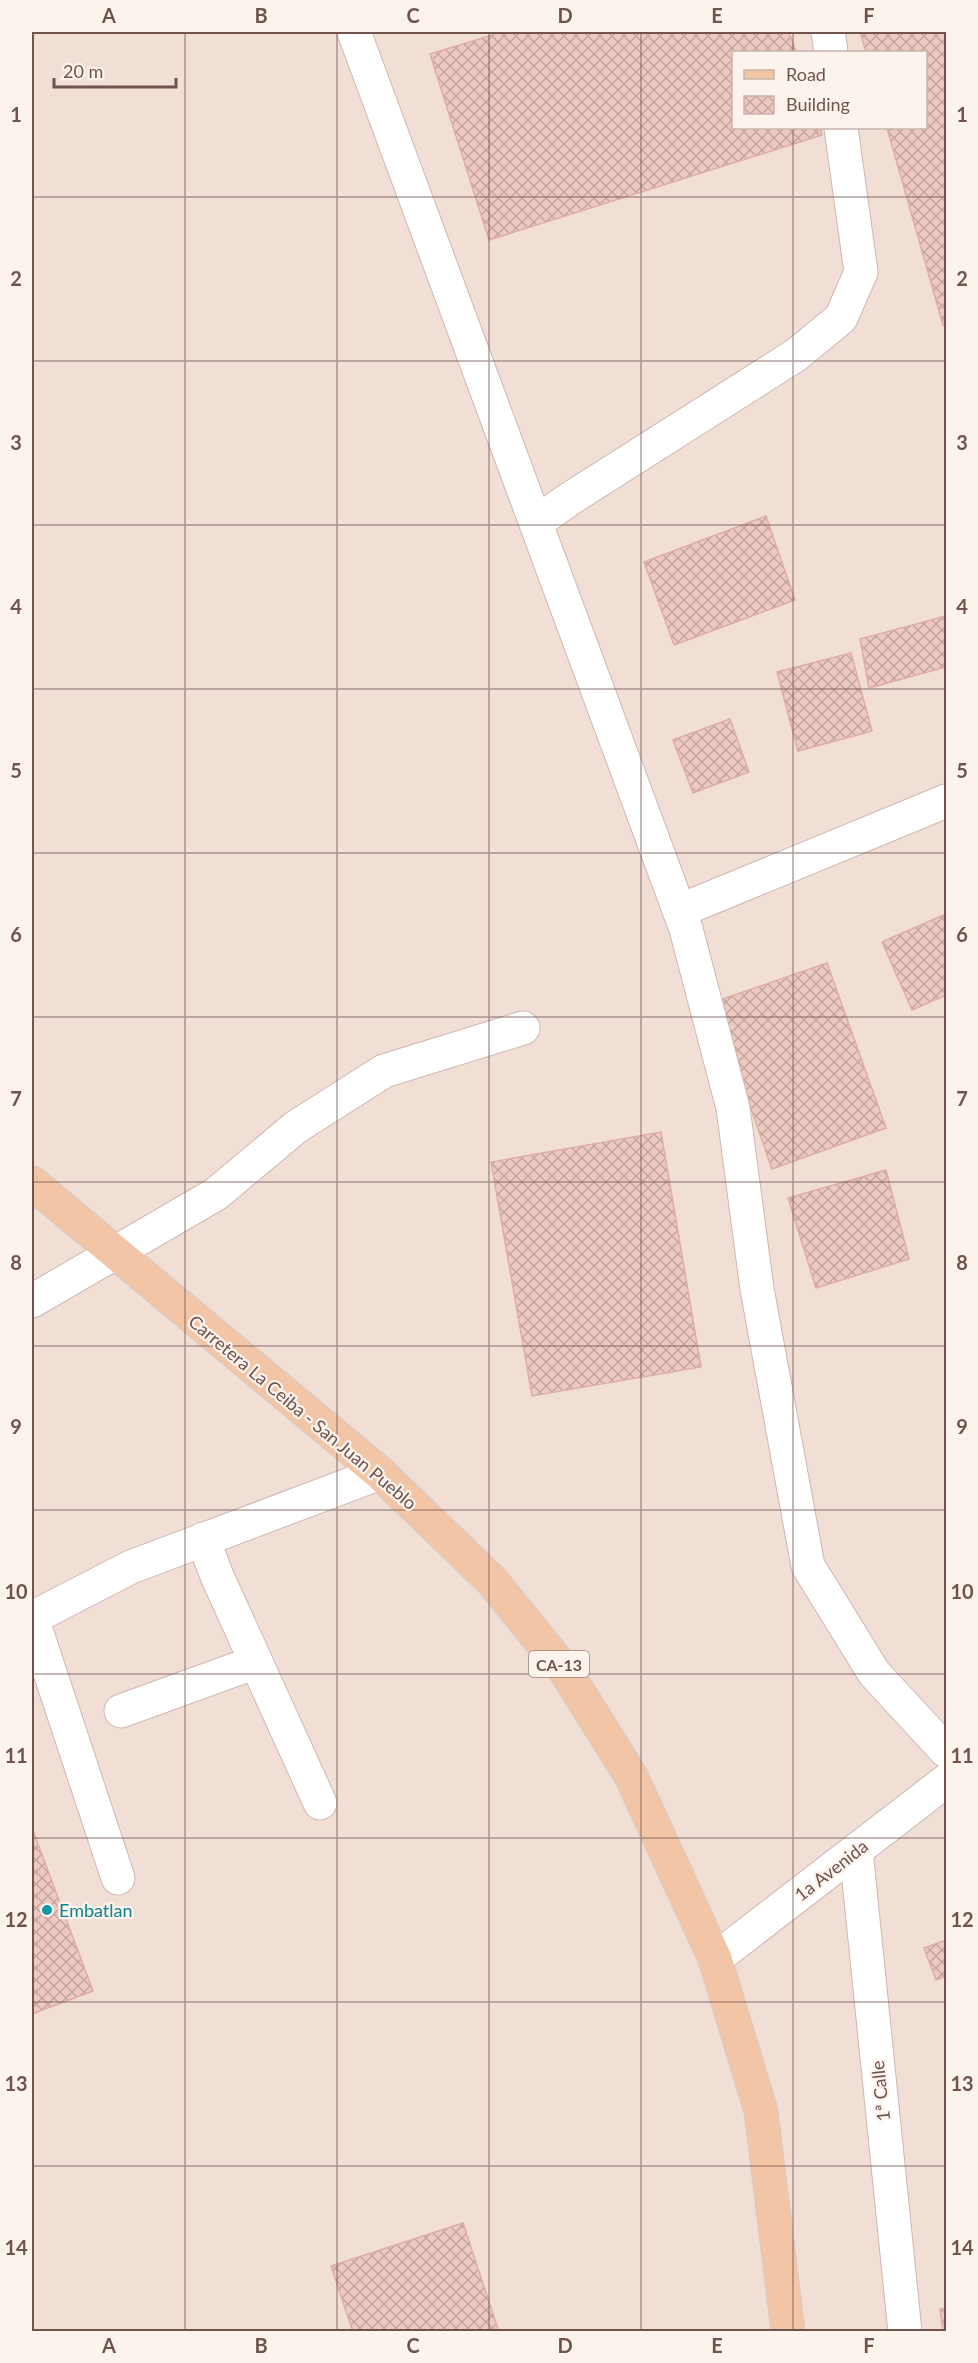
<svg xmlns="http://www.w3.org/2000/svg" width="978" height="2363" viewBox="0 0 978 2363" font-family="Lato,sans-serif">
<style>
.residential{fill:#f1dfd6;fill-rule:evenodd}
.building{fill:url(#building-cross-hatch);stroke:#deada4;stroke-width:1.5}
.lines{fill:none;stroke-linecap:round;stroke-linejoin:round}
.minor-casing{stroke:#cdb7b1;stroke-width:35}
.major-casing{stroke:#d4cbca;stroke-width:35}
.minor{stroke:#fff;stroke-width:33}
.major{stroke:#f2c5a6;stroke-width:33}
.grid{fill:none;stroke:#71534e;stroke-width:1.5;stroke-opacity:0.55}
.culture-dot{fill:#0f9aa8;stroke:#fdf3ed;stroke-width:2}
.labels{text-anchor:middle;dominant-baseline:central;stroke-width:4.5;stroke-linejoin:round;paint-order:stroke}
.shield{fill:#fdf3ed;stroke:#9b837e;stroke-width:1.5}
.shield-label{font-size:16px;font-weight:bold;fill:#71534e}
.street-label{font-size:18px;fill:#71534e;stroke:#fdf3ed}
.culture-label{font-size:18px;fill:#0d838f;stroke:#fdf3ed;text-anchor:start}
.neatline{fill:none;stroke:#71534e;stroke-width:2}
.grid-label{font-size:20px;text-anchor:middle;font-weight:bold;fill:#71534e}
</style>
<defs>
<pattern id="building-cross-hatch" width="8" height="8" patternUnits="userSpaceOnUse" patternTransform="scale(1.5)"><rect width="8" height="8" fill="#edc9c2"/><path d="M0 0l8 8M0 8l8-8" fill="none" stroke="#c4a6a0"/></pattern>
</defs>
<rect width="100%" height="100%" fill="#faefe7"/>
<!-- residential -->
<path class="residential" d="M32,32H946V2331H32ZM734,52H926V128H734Z"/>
<!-- building -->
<path class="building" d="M502,32H789L796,52H734V128H820L822,135L489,240L430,54Z
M860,32H946V324L943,325L887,128H926V52H866Z
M766,516L795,600L674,645L644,562Z
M946,616V667L869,688L860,639Z
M851,653L872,731L798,751L777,672Z
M730,719L749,772L693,793L673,740Z
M946,914V995L912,1010L882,942Z
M827,963L886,1128L772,1169L714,1002Z
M661,1132L701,1367L532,1396L491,1162Z
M886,1170L909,1259L816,1288L788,1198Z
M32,1828L93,1991L32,2014Z
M946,1940V1976L936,1980L924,1948Z
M463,2223L499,2332H353L331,2266Z
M946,2308V2332H943L940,2309Z"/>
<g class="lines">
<defs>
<path id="minor" d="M354,32L686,929L733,1108L757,1289L808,1566L874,1673L946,1751
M828,32L831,52
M536,523L568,500L796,355L841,318L861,272L841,128
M679,911L946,801
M32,1301L216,1194L296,1127L384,1071L523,1028
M203,1539L217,1576L320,1803
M121,1711L256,1662
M856,1851L905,2332
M118,1878L32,1618L131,1567L380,1473
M715,1959L946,1781"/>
<path id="major" d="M32,1183L380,1473L492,1581L566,1672L631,1776L715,1959L761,2111L788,2332"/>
</defs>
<!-- minor casing -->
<use href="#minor" class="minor-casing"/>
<!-- major casing -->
<use href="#major" class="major-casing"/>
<!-- minor -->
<use href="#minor" class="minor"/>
<!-- major -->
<use href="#major" class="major"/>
</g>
<!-- grid -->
<path class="grid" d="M185,32V2332M337,32V2332M489,32V2332M641,32V2332M793,32V52M793,128V2332M32,197H946M32,361H946M32,525H946M32,689H946M32,853H946M32,1017H946M32,1182H946M32,1346H946M32,1510H946M32,1674H946M32,1838H946M32,2002H946M32,2166H946"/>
<!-- markers -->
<circle class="culture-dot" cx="47" cy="1910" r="6"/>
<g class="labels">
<!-- shield labels -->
<rect class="shield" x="529" y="1651" width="60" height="26" rx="4.5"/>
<g class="shield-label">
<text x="559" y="1664">CA-13</text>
</g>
<!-- street labels -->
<g class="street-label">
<text transform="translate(303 1412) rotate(40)">Carretera La Ceiba - San Juan Pueblo</text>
<text transform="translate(831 1870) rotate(-38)">1a Avenida</text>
<text transform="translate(880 2091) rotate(-96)">1ª Calle</text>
</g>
<!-- culture labels -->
<g class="culture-label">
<text x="59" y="1910">Embatlan</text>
</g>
</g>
<!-- border -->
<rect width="978" height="2363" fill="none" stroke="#fdf3ed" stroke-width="66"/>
<!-- legend -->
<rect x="732" y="51" width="195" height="78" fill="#fdf3ed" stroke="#c5b3ad" stroke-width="1.5"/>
<rect x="744" y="70" width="30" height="9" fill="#f2c5a6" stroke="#c5b3ad" stroke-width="1.5"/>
<text x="786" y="81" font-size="18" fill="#71534e">Road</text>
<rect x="744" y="96" width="30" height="18" fill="url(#building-cross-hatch)" stroke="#c5b3ad" stroke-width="1.5"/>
<text x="786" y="111" font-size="18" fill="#71534e">Building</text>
<!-- scale -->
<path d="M54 78v9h122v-9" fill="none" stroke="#71534e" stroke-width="3"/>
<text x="63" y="78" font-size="18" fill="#71534e" stroke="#fdf3ed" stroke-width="4.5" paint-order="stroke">20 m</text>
<rect x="33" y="33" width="912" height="2297" class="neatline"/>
<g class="grid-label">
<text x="109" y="23">A</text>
<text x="261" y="23">B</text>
<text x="413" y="23">C</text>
<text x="565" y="23">D</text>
<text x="717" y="23">E</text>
<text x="869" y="23">F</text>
<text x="16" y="122">1</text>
<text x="962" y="122">1</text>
<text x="16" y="286">2</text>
<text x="962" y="286">2</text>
<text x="16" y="450">3</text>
<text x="962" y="450">3</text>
<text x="16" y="614">4</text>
<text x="962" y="614">4</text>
<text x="16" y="778">5</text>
<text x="962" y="778">5</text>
<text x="16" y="942">6</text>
<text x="962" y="942">6</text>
<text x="16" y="1106">7</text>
<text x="962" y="1106">7</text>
<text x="16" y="1270">8</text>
<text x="962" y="1270">8</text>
<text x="16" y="1434">9</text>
<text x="962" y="1434">9</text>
<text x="16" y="1599">10</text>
<text x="962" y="1599">10</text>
<text x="16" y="1763">11</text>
<text x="962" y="1763">11</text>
<text x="16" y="1927">12</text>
<text x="962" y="1927">12</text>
<text x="16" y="2091">13</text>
<text x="962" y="2091">13</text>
<text x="16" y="2255">14</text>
<text x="962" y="2255">14</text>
<text x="109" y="2353">A</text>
<text x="261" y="2353">B</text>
<text x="413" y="2353">C</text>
<text x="565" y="2353">D</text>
<text x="717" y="2353">E</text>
<text x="869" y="2353">F</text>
</g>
</svg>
